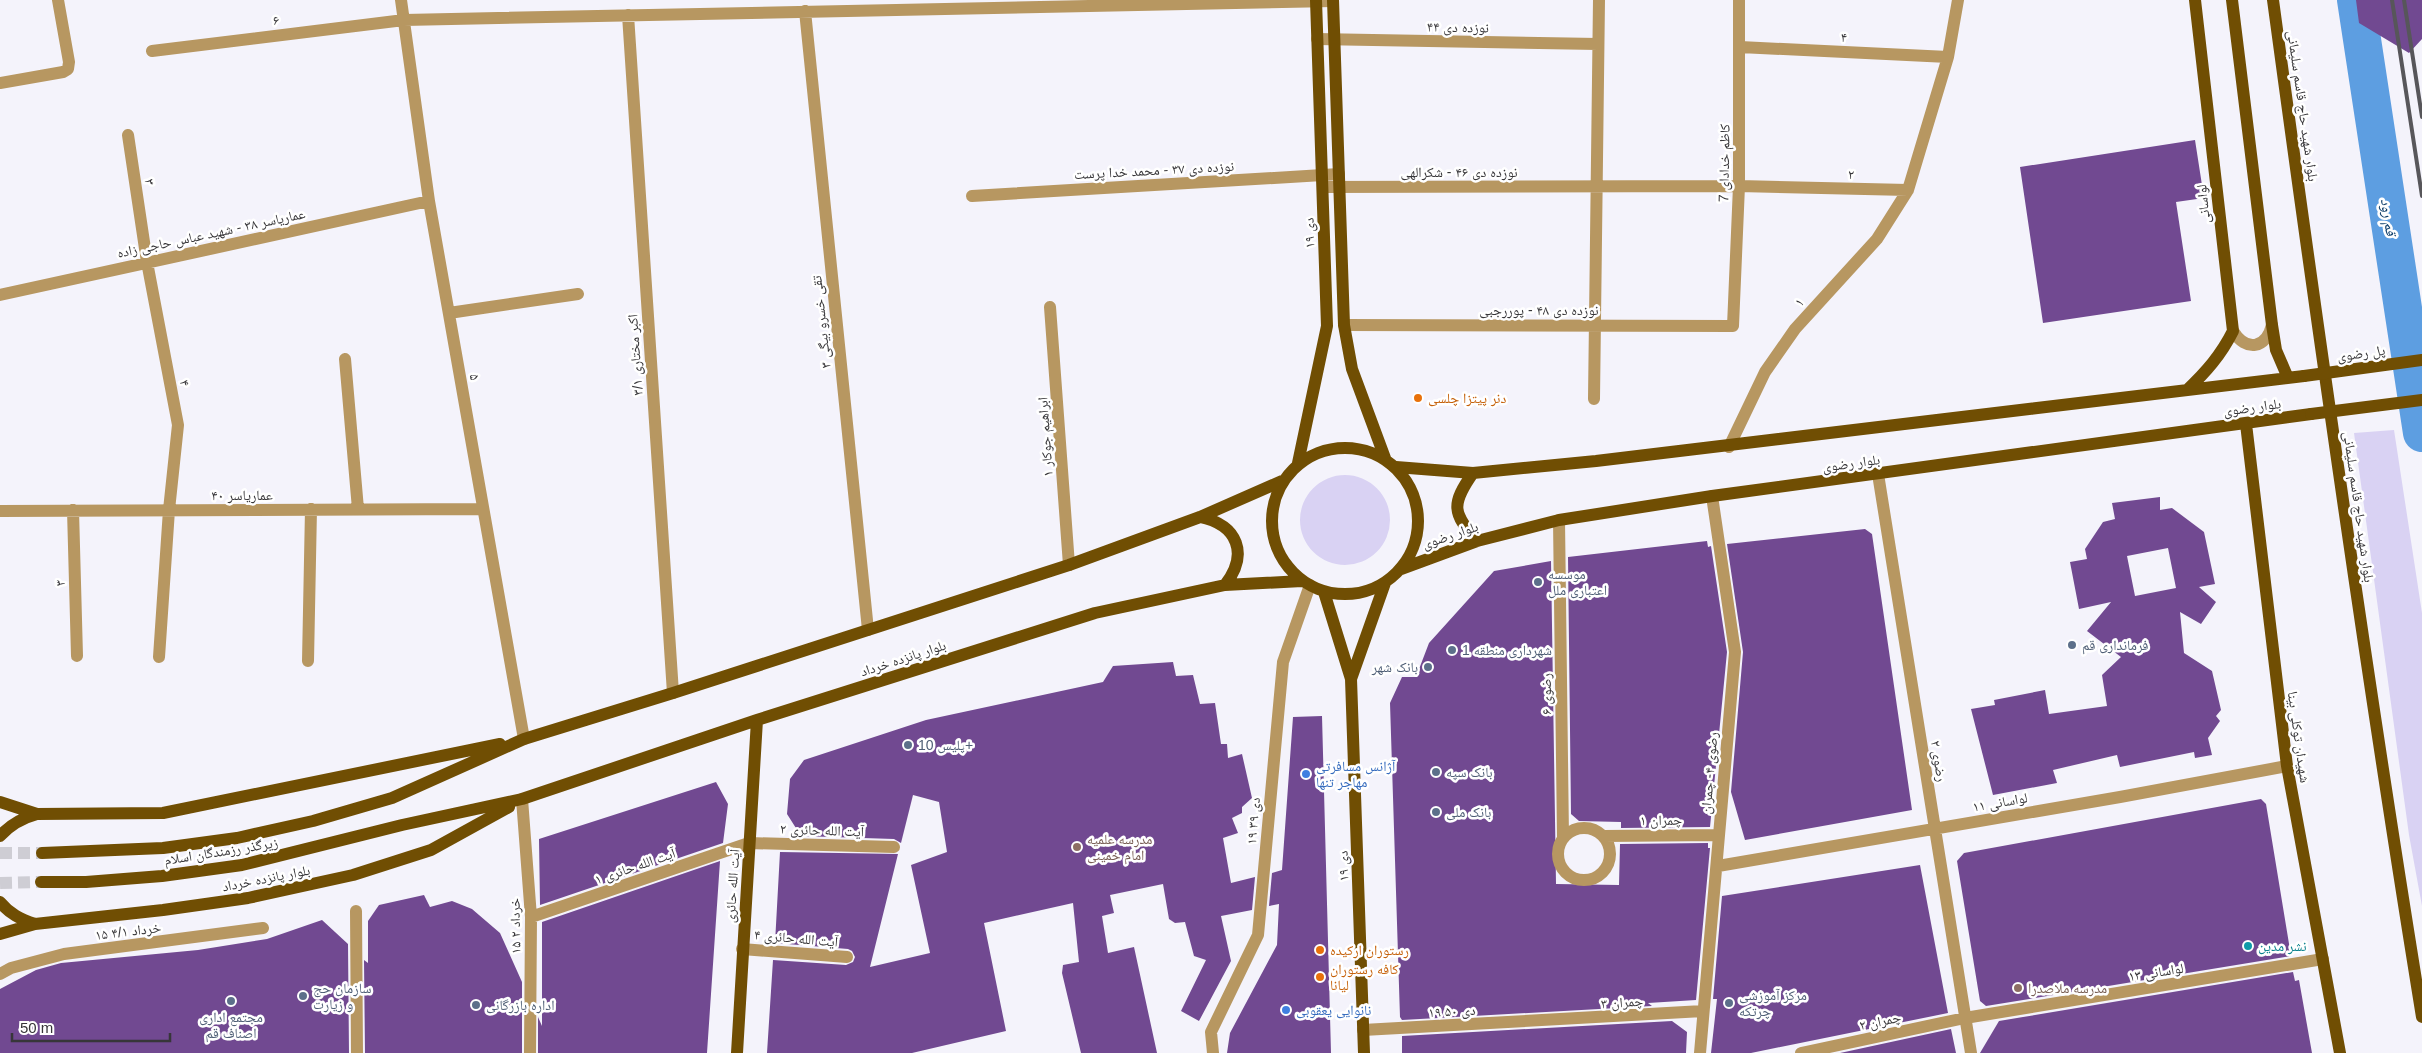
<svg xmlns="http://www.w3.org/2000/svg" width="2422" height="1053" viewBox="0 0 2422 1053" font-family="Helvetica,'Noto Naskh Arabic',sans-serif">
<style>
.green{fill:#d9d2f3}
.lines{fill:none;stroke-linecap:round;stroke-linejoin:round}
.river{stroke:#5d9ee1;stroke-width:38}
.building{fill:#714991;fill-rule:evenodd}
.major-tunnel{stroke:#cecdd4;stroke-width:12;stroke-dasharray:12 6;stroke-linecap:butt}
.minor{stroke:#b79761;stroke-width:12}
.major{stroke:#704e03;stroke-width:12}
.rail{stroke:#57565a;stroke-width:4}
.major-bridge{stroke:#704e03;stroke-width:12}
.food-dot{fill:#e8710a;stroke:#fff;stroke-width:2}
.service-dot{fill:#5c6f8a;stroke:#fff;stroke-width:2}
.shop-dot{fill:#3f7fe0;stroke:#fff;stroke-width:2}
.education-dot{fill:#8d6e63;stroke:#fff;stroke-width:2}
.culture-dot{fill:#0f9aa8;stroke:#fff;stroke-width:2}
.labels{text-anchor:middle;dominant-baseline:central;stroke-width:5;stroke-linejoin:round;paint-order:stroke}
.street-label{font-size:14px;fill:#373639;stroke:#fff}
.food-label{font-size:14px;fill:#c56008;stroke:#fff;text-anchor:start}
.service-label{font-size:14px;fill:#4e5e75;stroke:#fff;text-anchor:start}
.shop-label{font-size:14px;fill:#366cbe;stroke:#fff;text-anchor:start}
.education-label{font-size:14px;fill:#785e54;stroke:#fff;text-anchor:start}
.culture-label{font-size:14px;fill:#0d838f;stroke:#fff;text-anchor:start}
.water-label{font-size:15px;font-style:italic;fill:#11406c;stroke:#fff}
</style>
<rect width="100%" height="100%" fill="#f4f3fb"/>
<!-- green -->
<path class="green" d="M2394,430L2422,613V906L2409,835L2354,433Z
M1300 520a45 45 0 1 1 90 0a45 45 0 1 1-90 0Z"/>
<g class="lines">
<!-- river -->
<path class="river" d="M2356,0L2422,433"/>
</g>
<!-- building -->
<path class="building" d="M2356,0H2422V39L2409,53L2359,23Z
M2195,140L2204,198L2176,202L2191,301L2043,323L2020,167Z
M2160,497V510L2172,508L2204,532L2215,584L2199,587L2216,602L2201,624L2180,612L2184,653L2212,671L2221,710L2216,716L2220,721L2208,738L2212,755L2195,758L2194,752L2120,767L2117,755L2053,770L2057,783L1993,795L1971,709L1995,705L1994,700L2045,690L2049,714L2107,706L2102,675L2121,657L2087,631L2111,602L2079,609L2070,562L2087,559L2085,549L2103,522L2115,519L2112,503ZM2168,548L2176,588L2135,596L2127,556Z
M1865,529L1872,534L1912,810L1745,840L1731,792L1743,652L1727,544Z
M1707,541L1708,547L1711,546L1727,652L1710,827L1621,828V822L1579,821L1571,814L1568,557Z
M1551,561L1556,884L1619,885L1620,844L1708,843V848H1710L1696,1000L1648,1003L1652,1006L1402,1020L1400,1017L1390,703L1402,677H1416L1429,643L1494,571Z
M1173,662L1176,676L1193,675L1200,704L1215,703L1221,744H1227L1228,758L1242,754L1252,798L1242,807V813L1232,818L1238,833L1223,838L1231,883L1255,877L1252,910L1221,916L1231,961L1199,1021L1181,1011L1206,960L1194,956L1185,922L1175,923L1169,919L1163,884L1110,895L1114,913L1102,916L1108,953L1134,947L1157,1053H1081L1062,973L1063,965L1079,962L1073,903L984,923L1006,1031L912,1053H767L773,960L846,965L853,962L855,957L852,951L848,949L775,943L780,852L898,854L870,967L930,953L911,865L947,852L939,802L913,795L901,843L894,839L801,836L787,814L790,779L804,760L926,720L1103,682L1113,666Z
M1322,716L1331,1053H1227L1230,1033L1277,945L1279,904L1269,906L1272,873L1282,870L1293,717Z
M716,782L728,804L723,843L540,905L539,839Z
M2261,799L2266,804L2291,956L1986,1006L1980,1001L1957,861L1964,853Z
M720,861L707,1053H538V1017L542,1026V922Z
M1920,865L1948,1013L1751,1053H1711L1717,999H1713L1722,896Z
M424,895L430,907L452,901L472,909L500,933L522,982V1053H365L364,960L368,963V921L379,905Z
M322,920L348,944L349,1053H0V989L36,970L61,963L198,950L267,939Z
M2293,972L2295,981L2299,980L2312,1053H1980L1999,1021Z
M1672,1021L1687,1032L1686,1053H1402V1036Z
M1951,1029L1956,1053H1840Z"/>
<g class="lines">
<!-- major-tunnel -->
<path class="major-tunnel" d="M0,853H42
M0,883L41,882"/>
<!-- minor -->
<path class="minor" d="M401,0L429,201L524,739
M805,11L868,630
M628,15L673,693
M1317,39L1598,44
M1740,47L1948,57
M152,51L404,20L1333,1
M0,83L63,72L68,69L69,62L58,0
M128,135L147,262L178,425L169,510L159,657
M1323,187L1739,186L1908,190
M972,196L1339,174
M0,295L429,201
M1050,307L1069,565
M449,313L578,294
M1344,325L1733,326L1739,186V0
M2233,331C2246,352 2266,349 2272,325
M345,359L358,509
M1594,399L1599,0
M1729,447L1765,372L1795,329L1877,239L1908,190L1948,57L1958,0
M1878,474L1971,1053
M73,510L77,656
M0,511L483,509
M1559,520L1563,838
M308,661L311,509
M522,799L531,917L530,1053
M1558 854a26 26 0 1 1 52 0a26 26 0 1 1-52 0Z
M1604,836L1719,835
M1718,866L2120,797L2287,766
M356,911L357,1053
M531,917L749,843L894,847
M742,949L847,957
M0,974L11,968L64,954L263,928
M1363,1030L1703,1011
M1213,1053L1211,1032L1258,935L1283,662L1310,585
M1700,1053L1735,652L1712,496
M1801,1053L1965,1018L2323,959"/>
<!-- major -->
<path class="major" d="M1333,0L1344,325L1352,369L1385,458
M2232,0L2272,325L2276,350L2288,378
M2273,0C2319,340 2367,679 2422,1017
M2187,390C2206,372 2221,355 2233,331L2195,0
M2246,424L2287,766L2340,1053
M1272 521a73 73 0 1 1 146 0a73 73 0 1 1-146 0Z
M1298,463L1327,326L1316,0
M1396,467L1473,473L1596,461L2304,376
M1473,473C1451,504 1452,513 1477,541
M1200,517C1238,525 1249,554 1225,585
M1401,569L1477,541L1559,520L1712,496L2311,414
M1324,592L1351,679L1364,1053
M1351,679L1385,583
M0,802L37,814L163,813L500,744
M0,836C11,824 22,818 37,814
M42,853L163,848L237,838L313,821L392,798L524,739L673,693L1069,565L1200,517L1282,481
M41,882H86L162,876L242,865L402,825L522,799L757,720L1095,613L1225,585L1302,581
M0,902C10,914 20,919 35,924
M0,934L35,924L163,910L248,898L353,875L431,850L509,807
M737,1053L757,720"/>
<!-- rail -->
<path class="rail" d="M2392,0L2422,196
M2404,0L2422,117"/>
<!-- major-bridge -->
<path class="major-bridge" d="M2304,376L2422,360
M2311,414L2422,400"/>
</g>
<!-- markers -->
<g class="food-dot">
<circle cx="1418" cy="398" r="5"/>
<circle cx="1320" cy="950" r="5"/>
<circle cx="1320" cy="977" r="5"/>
</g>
<g class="service-dot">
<circle cx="1538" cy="582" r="5"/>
<circle cx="2072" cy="645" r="5"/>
<circle cx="1452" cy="650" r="5"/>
<circle cx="1428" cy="667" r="5"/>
<circle cx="908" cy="745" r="5"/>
<circle cx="1436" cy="772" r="5"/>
<circle cx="1436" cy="812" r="5"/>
<circle cx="303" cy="996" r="5"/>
<circle cx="231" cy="1001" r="5"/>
<circle cx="1729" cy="1003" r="5"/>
<circle cx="476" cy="1005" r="5"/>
</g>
<g class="shop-dot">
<circle cx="1306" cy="774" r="5"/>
<circle cx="1286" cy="1010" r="5"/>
</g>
<g class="education-dot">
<circle cx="1077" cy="847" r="5"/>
<circle cx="2018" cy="988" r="5"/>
</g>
<circle class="culture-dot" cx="2248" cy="946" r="5"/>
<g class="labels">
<!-- street labels -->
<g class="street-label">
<text transform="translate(276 20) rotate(-7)">۶</text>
<text transform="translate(1458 27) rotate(1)">نوزده دی ۴۴</text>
<text transform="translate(1844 37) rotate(3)">۴</text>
<text transform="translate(2303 106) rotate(82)">بلوار شهید حاج قاسم سلیمانی</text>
<text transform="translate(1724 163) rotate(-89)">7 کاظم خدادای</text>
<text transform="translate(1154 170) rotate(-3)">نوزده دی ۳۷ - محمد خدا پرست</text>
<text x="1459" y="172">نوزده دی ۴۶ - شکرالهی</text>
<text transform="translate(1851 174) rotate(2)">۲</text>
<text transform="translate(150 182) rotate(82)">۳</text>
<text transform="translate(2203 204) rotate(-96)">لواسانی</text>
<text transform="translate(211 233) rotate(-12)">عماریاسر ۳۸ - شهید عباس حاجی زاده</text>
<text transform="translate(1309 233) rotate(-92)">۱۹ دی</text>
<text transform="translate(1799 302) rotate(-47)">۱</text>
<text x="1539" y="310">نوزده دی ۴۸ - پوررجبی</text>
<text transform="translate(821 322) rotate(-96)">۳ تقی خسرو بیگی</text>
<text transform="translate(2361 353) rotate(-8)">پل رضوی</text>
<text transform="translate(635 355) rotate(-94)">۳/۱ اکبر مختاری</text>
<text transform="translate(475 377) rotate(80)">۵</text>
<text transform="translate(185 383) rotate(79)">۴</text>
<text transform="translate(2252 407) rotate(-8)">بلوار رضوی</text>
<text transform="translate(1045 437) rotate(-94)">۱ ابراهیم جوکار</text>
<text transform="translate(1851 463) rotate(-8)">بلوار رضوی</text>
<text x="242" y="495">عماریاسر ۴۰</text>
<text transform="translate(2359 507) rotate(82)">بلوار شهید حاج قاسم سلیمانی</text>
<text transform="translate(1450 535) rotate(-19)">بلوار رضوی</text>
<text transform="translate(60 583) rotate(-92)">۳</text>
<text transform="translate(903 658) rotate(-18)">بلوار پانزده خرداد</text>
<text transform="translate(1546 694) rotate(-91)">رضوی ۶</text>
<text transform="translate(2299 737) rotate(82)">شهیدان توکلی بینا</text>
<text transform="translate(1939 761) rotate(81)">رضوی ۲</text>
<text transform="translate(1709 773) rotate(-85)">رضوی ۴- چمران</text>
<text transform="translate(2000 802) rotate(-10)">لواسانی ۱۱</text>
<text transform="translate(1661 820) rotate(-1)">چمران ۱</text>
<text transform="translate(1253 821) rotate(-85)">۱۹ دی ۳۹</text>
<text transform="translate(822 830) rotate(2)">آیت الله حائری ۲</text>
<text transform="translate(221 851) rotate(-9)">زیرگذر رزمندگان اسلام</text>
<text transform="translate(635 866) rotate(-19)">آیت الله حائری ۱</text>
<text transform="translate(1343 866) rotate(-92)">۱۹ دی</text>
<text transform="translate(266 878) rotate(-11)">بلوار پانزده خرداد</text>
<text transform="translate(732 886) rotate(-86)">آیت الله حائری</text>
<text transform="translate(515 926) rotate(-91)">۱۵ خرداد ۲</text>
<text transform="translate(128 931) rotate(-7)">۱۵ خرداد ۴/۱</text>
<text transform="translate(796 938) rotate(5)">آیت الله حائری ۴</text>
<text transform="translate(2156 972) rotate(-9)">لواسانی ۱۳</text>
<text transform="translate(1622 1002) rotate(-4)">چمران ۳</text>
<text transform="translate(1452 1011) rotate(-3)">۱۹ دی ۵۰</text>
<text transform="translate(1880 1021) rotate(-12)">چمران ۲</text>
</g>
<!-- food labels -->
<g class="food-label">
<text x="1428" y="398">دنر پیتزا چلسی</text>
<text x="1330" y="950">رستوران ارکیده</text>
<text x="1330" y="969">کافه رستوران<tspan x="1330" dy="16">لیانا</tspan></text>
</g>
<!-- service labels -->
<g class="service-label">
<text x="1548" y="574">موسسه<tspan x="1548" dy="16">اعتباری ملل</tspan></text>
<text x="2082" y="645">فرمانداری قم</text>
<text x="1462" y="650">شهرداری منطقه 1</text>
<text x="1418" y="667" text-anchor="end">بانک شهر</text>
<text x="918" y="745">پلیس 10+</text>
<text x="1446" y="772">بانک سپه</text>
<text x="1446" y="812">بانک ملی</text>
<text x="313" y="988">سازمان حج<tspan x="313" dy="16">و زیارت</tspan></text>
<text x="1739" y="995">مرکز آموزشی<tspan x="1739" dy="16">چرتکه</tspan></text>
<text x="486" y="1005">اداره بازرگانی</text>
<text x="231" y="1017" text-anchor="middle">مجتمع اداری<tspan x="231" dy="16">اصناف قم</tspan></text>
</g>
<!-- shop labels -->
<g class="shop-label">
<text x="1316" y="766">آژانس مسافرتی<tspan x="1316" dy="16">مهاجر تنها</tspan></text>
<text x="1296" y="1010">نانوایی یعقوبی</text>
</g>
<!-- education labels -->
<g class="education-label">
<text x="1087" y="839">مدرسه علمیه<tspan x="1087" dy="16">امام خمینی</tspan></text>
<text x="2028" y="988">مدرسه ملاصدرا</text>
</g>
<!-- culture labels -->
<g class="culture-label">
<text x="2258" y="946">نشر مدین</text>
</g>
<!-- water labels -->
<g class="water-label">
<text transform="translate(2389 217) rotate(81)">قم رود</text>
</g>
</g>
<!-- scale -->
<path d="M12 1033v8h158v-8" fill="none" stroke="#373639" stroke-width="2.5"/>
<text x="20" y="1033" font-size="15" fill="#373639" stroke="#ffffff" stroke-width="4" paint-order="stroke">50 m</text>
</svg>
